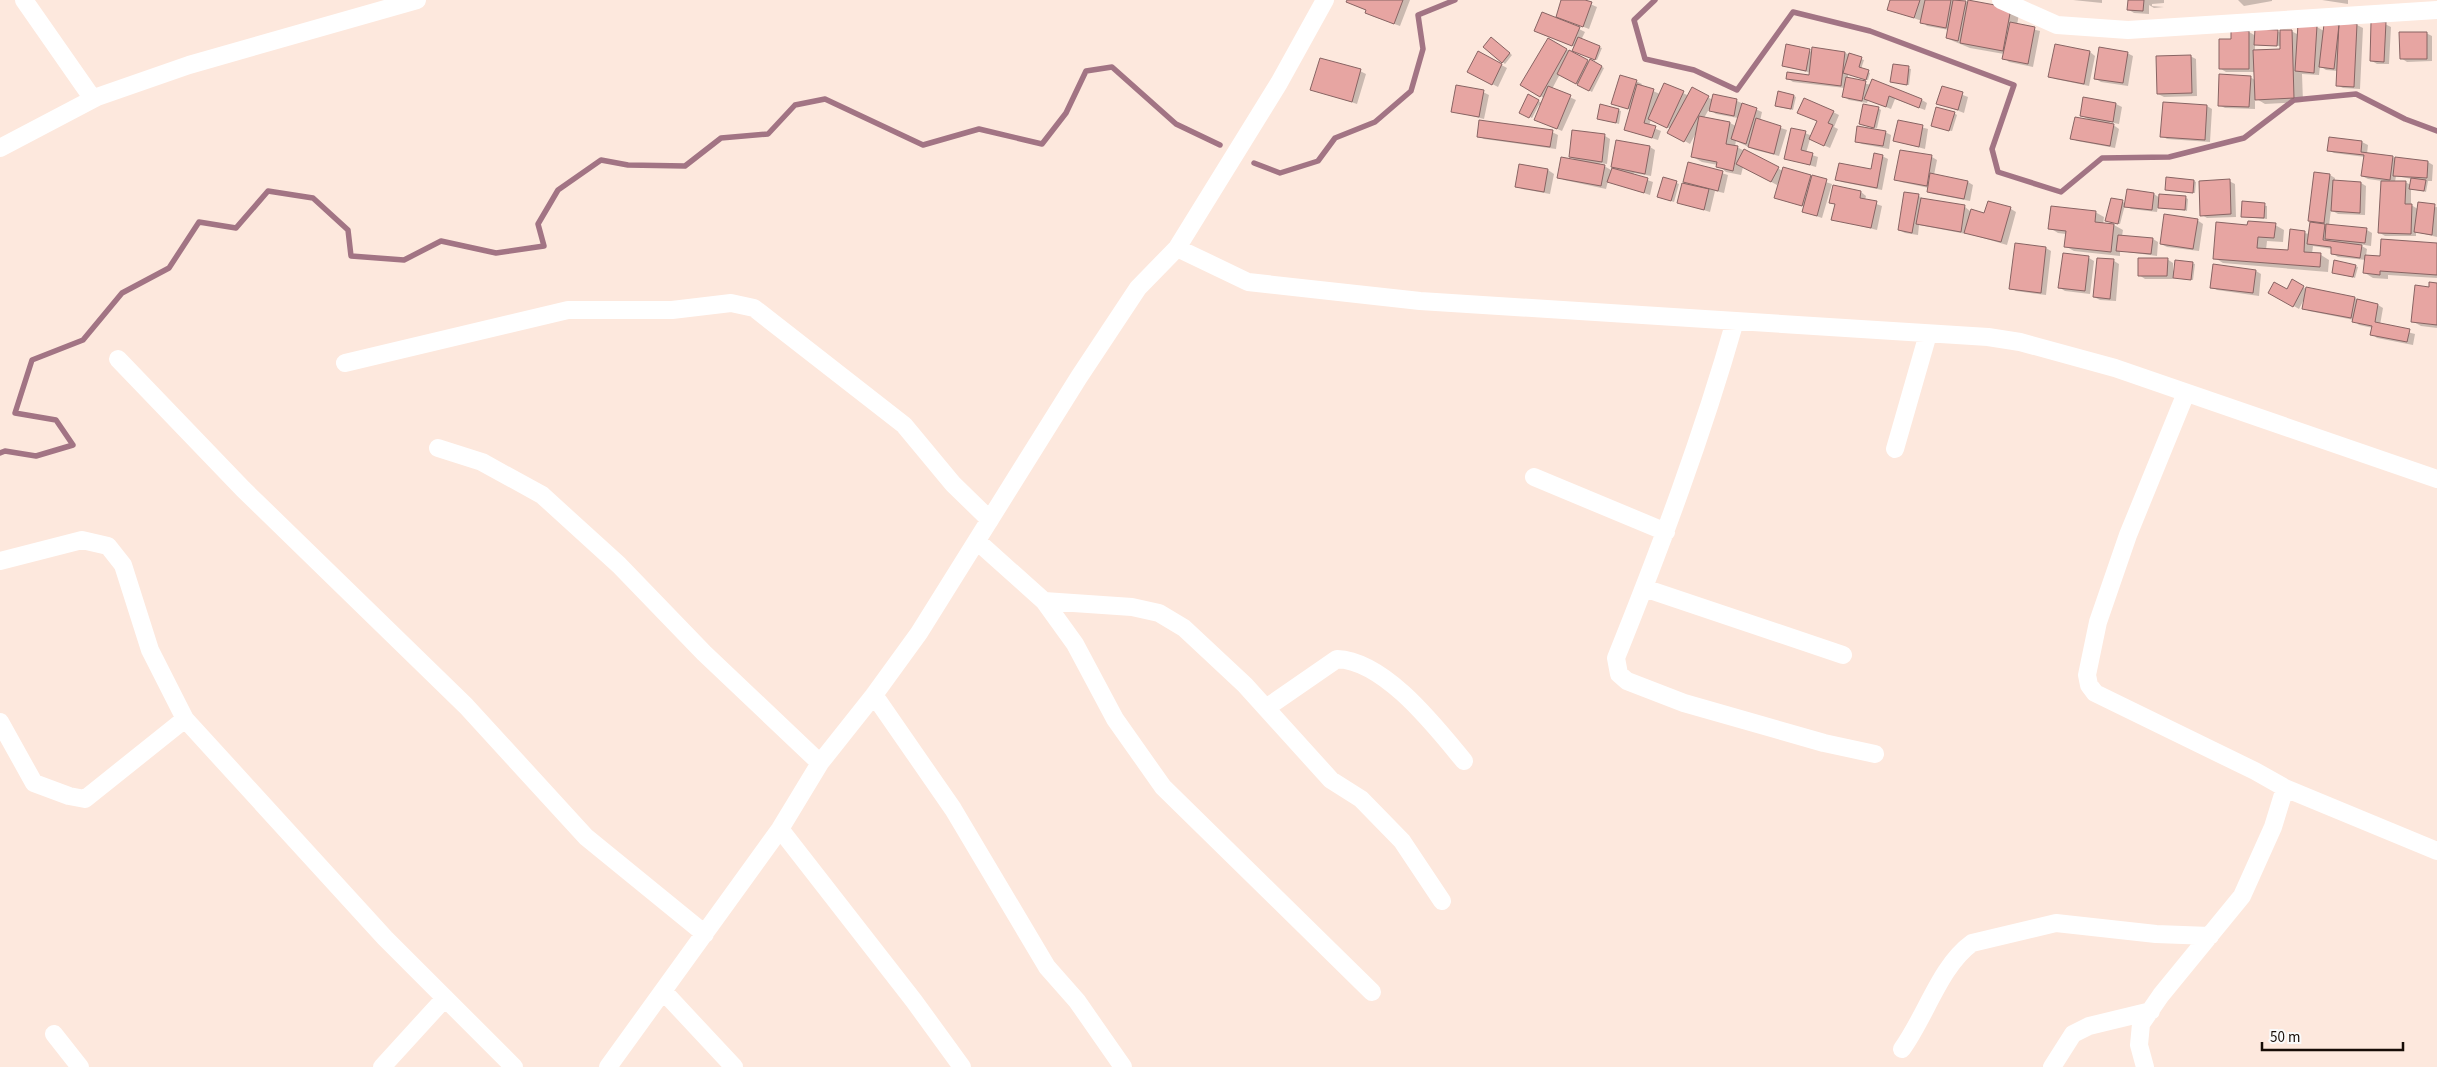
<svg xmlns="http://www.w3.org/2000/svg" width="2437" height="1067" viewBox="0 0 2437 1067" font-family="'Source Sans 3',sans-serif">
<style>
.shadow{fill:#0003;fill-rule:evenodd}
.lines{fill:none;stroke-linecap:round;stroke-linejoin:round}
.stream{stroke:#a27484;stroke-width:5.5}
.building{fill:#e7a5a2;stroke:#886463}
.minor{stroke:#fff;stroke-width:18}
</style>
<rect width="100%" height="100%" fill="#fde8dd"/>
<!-- shadow -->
<path class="shadow" d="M1348,0H1410L1400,26L1372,16L1368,11L1348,2Z
M1563,0H1581L1597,7L1589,29L1563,19Z
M1891,0H1957L2019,14L2017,25L2040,31L2033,67L2009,62L2004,58V54L1970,48L1953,41L1947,38L1949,30L1927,26L1922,21L1888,9Z
M2073,0H2102V3Z
M2129,0H2164V3L2152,4V6L2164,7L2154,8L2149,5V14L2134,13L2129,10Z
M2238,0H2272V1L2244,6Z
M2322,0H2348V4Z
M2341,24L2357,25L2363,28L2360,89L2343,88L2337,85L2338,71L2326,70L2320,66L2319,75L2302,74L2303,102L2265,104L2255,98V109L2225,108L2219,105L2250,77L2255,80V72H2226L2221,69L2233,40V32H2249L2256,36L2277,31L2281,33L2291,31L2299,35L2300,26L2317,27L2324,31L2325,25L2341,27ZM2255,44L2281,46L2282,50L2255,51Z
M2385,24L2391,27L2389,64H2377L2372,61Z
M1579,29L1585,32L1581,40L1602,48L1597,60L1576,52L1575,47L1541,34Z
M2426,33L2432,36V61L2407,62L2401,58Z
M1548,39L1590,63L1591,61L1604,68L1592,92L1560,74L1552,89L1576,100L1562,131L1541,122V106L1539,105L1532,118L1521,112L1529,96L1542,103L1544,98L1522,85Z
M1494,40L1512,55L1505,64L1485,47Z
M1787,46L1813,52L1845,53L1861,59L1864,60L1861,69L1870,73L1868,80L1848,74V79L1871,85L1872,80L1922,100L1927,103L1925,110L1895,99L1891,109L1868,100L1867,103L1849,100L1843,96L1845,88L1793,82L1787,78L1810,76L1811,73L1783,66Z
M2056,46L2090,52L2095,56L2089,86L2055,79L2050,76Z
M1479,53L1507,68L1498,87L1469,72Z
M2127,53L2133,56L2128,86L2101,82L2096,79Z
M2190,56L2196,59L2197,96L2164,97L2158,94Z
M1894,65L1911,69L1909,85L1892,82Z
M1360,71L1366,74L1357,104L1312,89Z
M1636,81L1642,84L1641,86L1660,94L1665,84L1689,96L1692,89L1713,100L1714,96L1737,101L1762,112L1760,121L1787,130L1779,156L1755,150L1736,141L1735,146L1783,171L1784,169L1832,184L1822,218L1804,212L1805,207L1775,198L1780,180L1777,185L1743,167L1741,175L1726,172L1718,165L1702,162L1693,157L1697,131L1690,144L1669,132L1671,129L1651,119L1649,126L1661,131L1658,140L1625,130L1631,110L1613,103ZM1709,109L1716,114L1738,118L1736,126L1730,123L1704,118Z
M1942,87L1968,97L1964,113L1938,103Z
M1483,92L1489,95L1484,119L1452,111Z
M1794,96L1796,97L1793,110L1779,107Z
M2084,98L2116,104L2122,107L2119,124L2109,122L2119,129L2115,148L2077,141L2072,138L2091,121L2081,115Z
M1601,106L1621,111L1619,124L1601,119Z
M2207,106L2212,109L2210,142L2167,139L2162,136Z
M1878,108L1881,110L1877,128L1862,125Z
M1833,112L1839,115L1834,127L1838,129L1830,148L1810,139L1806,153L1818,157L1816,167L1785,158L1805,133L1812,136Z
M1954,113L1957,115L1952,131L1934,127Z
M1899,121L1928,129L1925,149L1895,141Z
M1552,132L1558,135L1556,149L1484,139L1478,136Z
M1885,132L1891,135L1889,149L1862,144L1856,141Z
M1605,136L1610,139L1607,164L1599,163L1611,170L1617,141L1650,147L1655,150L1651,176L1634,173L1633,175L1653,182L1650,195L1608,181L1606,189L1564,180L1559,177L1577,161L1570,157Z
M2330,138L2362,142L2368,145L2367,154L2428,162L2433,165L2432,181H2428L2426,192L2411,189V205L2418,209L2437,207V237L2416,232V236H2385L2380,233L2382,181L2368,179L2362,176L2365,157L2334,153L2328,150ZM2396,176L2412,179L2411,185L2405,182H2395Z
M1882,156L1888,159L1882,190L1842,182L1837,179L1872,171Z
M1932,157L1937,160L1934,175L1968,182L1973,185L1970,201L1934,194L1928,191L1929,188L1901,182L1896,179Z
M1689,163L1728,175L1724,193L1715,191L1710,212L1678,202Z
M1520,165L1548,170L1554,174L1550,194L1522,189L1517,186Z
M2330,175L2335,178V182L2361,183L2366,186L2365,215L2338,214L2331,210L2329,225L2367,230L2372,233L2371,246L2358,244L2367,249L2366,256L2381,257L2437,245V278L2388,275V279L2373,278L2365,273L2366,260L2338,257L2332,253V249L2313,246L2312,254L2321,255L2329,260L2328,272L2223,263L2215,258L2249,226L2275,225L2284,230L2283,242L2267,241L2266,250L2290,251L2291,231L2310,234L2317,224L2309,220Z
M1664,178L1679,184L1674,202L1661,198Z
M2194,181L2196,182L2195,193L2169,190Z
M2229,181L2235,184L2236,217L2207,218L2202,215Z
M1861,192L1866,196L1865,200L1882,206L1877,230L1833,219L1836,205L1830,202Z
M2154,194L2160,198V195L2186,198L2188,199L2187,211L2158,206L2157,212L2131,209L2125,205L2120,224L2109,222L2111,199L2126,203Z
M1919,196L1924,199L1965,207L1970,211L1985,214L1988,202L2011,209L2016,212L2007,245L1966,233V234L1919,225L1918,235L1905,233L1899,230Z
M2243,203L2267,206V219L2243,217Z
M2095,212L2104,217L2103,224L2114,225L2123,230L2122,236L2153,239L2158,242L2157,256L2120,251V256L2074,251L2065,246L2066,234L2058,233L2050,228Z
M2197,220L2203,224L2199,251L2167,247L2161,244Z
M2046,248L2051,251L2046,295L2016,291L2011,288Z
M2089,258L2094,261L2090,294L2065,291L2060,288Z
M2167,259L2173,263V271L2192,263L2195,264L2193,280L2173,276V279H2145L2139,275Z
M2114,261L2119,264L2116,301L2100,300L2094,297Z
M2214,266L2256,271L2261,274L2259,296L2217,290L2212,287Z
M2355,266L2358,267L2355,278L2335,273Z
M2292,281L2308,290L2355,298L2378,305L2383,308L2380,325L2415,334L2413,345L2377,338L2372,334L2373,328L2359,325L2354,320L2309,311L2304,308L2305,297L2299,309L2270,292L2287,291Z
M2437,284V328L2421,326L2412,321L2430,288Z"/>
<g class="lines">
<!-- stream -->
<path class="stream" d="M1655,0L1634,20L1645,59L1694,70L1737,90L1793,12L1870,31L2014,85L1992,149L1998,172L2061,192L2102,158L2169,157L2244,138L2294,100L2356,94L2405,119L2437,131
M1254,163L1280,173L1318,161L1335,138L1375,122L1411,91L1423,49L1418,15L1455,0
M0,453L5,451L36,456L73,445L56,420L15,413L32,360L83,340L122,293L169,268L199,222L236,228L268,191L313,198L348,230L351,256L404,260L441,241L496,253L544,246L538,224L558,190L601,160L628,165L685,166L721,138L768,134L795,105L825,99L923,145L979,129L1042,144L1066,113L1086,71L1112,67L1176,124L1220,145"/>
</g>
<!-- building -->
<path class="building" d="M1347,0H1403L1394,24L1365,13L1366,10L1346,2Z
M1561,0H1585L1592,2L1583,27L1556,17Z
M1890,0H1920L1914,18L1887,10Z
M1925,0H1951L1946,28L1920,23Z
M1953,0L1966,1L1958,41L1946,38Z
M1968,0L2011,8L2003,51L1960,43Z
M2128,0H2144L2143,11L2127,10Z
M1542,12L1580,27L1572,46L1534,31Z
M2010,22L2035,27L2028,64L2002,59Z
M2371,22H2386L2384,62L2370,61Z
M2339,23L2357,24L2354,87L2336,86Z
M2298,24L2317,26L2314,73L2295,71Z
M2324,24L2339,25L2334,69L2319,67Z
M2255,29L2278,30L2277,46L2254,45Z
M2280,30H2292L2294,98L2255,100L2253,50L2280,49Z
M2231,31H2249V69H2219V39H2231Z
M2399,32H2427V59H2400Z
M1491,37L1510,53L1502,63L1483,47Z
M1578,37L1600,46L1595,60L1572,51Z
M1548,38L1567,49L1540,97L1520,85Z
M1786,44L1810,49L1806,71L1782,66Z
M2055,44L2090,51L2084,84L2048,77Z
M1812,47L1845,52L1841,86L1786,79L1787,72L1809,75Z
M2099,47L2128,52L2123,83L2094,79Z
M1569,50L1588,60L1576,84L1557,74Z
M1478,51L1502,64L1492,85L1467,72Z
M1849,53L1862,57L1859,67L1869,70L1866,80L1843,73Z
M2191,55L2192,93L2157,94L2156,56Z
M1320,58L1361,69L1352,102L1310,90Z
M1590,59L1602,66L1589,91L1577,85Z
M1893,64L1909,66L1907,85L1890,82Z
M2219,74L2251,76L2249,107L2218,106Z
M1620,75L1637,80L1628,109L1611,104Z
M1846,77L1866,81L1862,101L1842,97Z
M1872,79L1922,99L1919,108L1889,96L1886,107L1864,99Z
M1664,83L1684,91L1667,128L1648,119Z
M1637,84L1654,89L1644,123L1656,126L1652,138L1624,130Z
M1456,85L1484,90L1479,117L1451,112Z
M1548,86L1571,95L1557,129L1534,120Z
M1942,86L1963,92L1958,110L1936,104Z
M1692,87L1709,96L1684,142L1667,133Z
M1778,91L1794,95L1791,109L1775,106Z
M1528,94L1539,100L1529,118L1519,113Z
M1713,94L1737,99L1734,116L1709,111Z
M2083,97L2116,103L2113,122L2080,116Z
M1804,98L1834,111L1828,123L1833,125L1824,146L1809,139L1817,121L1797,113Z
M2163,102L2207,105L2205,140L2160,137Z
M1742,103L1757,108L1746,144L1731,139Z
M1600,104L1619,109L1616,123L1597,119Z
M1863,104L1879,107L1874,128L1859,124Z
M1936,107L1955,112L1949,131L1931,126Z
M1699,116L1730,122L1726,144L1738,146L1733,171L1716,167L1717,162L1691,157Z
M2075,117L2114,124L2110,146L2070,139Z
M1756,118L1781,126L1774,154L1748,147Z
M1479,120L1553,130L1550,147L1477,137Z
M1898,120L1923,125L1919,147L1893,141Z
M1857,126L1886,131L1883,146L1855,142Z
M1791,128L1806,131L1801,150L1813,153L1810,165L1784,159Z
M1572,130L1605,134L1602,162L1569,157Z
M2329,137L2362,141L2361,152L2393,156L2390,180L2361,176L2364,155L2327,151Z
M1616,140L1650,146L1645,174L1611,167Z
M1744,149L1779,167L1771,182L1736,164Z
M1900,150L1932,155L1927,186L1894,180Z
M1874,153L1883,155L1877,188L1835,180L1839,163L1871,169Z
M1561,157L1605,165L1601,186L1557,178Z
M2395,157L2428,161L2427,178L2393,176Z
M1688,162L1723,171L1718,191L1683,182Z
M1519,164L1548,169L1544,192L1515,187Z
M1783,167L1811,175L1802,206L1774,198Z
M1612,168L1648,178L1644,193L1607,182Z
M2314,172L2330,174L2324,223L2308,221Z
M1930,173L1968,181L1964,199L1927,192Z
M1812,175L1827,179L1817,216L1802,212Z
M1663,177L1677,181L1671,201L1657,197Z
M2166,177L2194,180L2193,193L2165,190Z
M2411,178L2426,180L2424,191L2409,189Z
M2230,179L2231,214L2200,216L2199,181Z
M2333,180L2361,182L2360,213L2331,211Z
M2381,181H2406L2405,204H2412L2411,234L2378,233Z
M1682,183L1709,189L1704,210L1677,203Z
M1833,185L1861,191L1860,198L1877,201L1871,228L1831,220L1835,204L1829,203Z
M2127,189L2154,193L2152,210L2124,207Z
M1904,192L1919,194L1912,233L1898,230Z
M2159,194L2186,196L2185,210L2158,208Z
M1921,198L1965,205L1961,232L1916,224Z
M2111,198L2123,200L2118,224L2105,221Z
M1988,201L2011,207L2001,242L1964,233L1971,209L1984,213Z
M2242,201L2265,203L2264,218L2241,217Z
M2418,202L2435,204L2432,235L2414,232Z
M2051,206L2096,211L2095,222L2114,224L2111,252L2064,247L2066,231L2048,229Z
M2164,214L2198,219L2193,249L2160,244Z
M2248,221L2276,223L2274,238L2258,237L2257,248L2288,250L2290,229L2305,231L2304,252L2321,253L2320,267L2213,259L2216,222L2247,225Z
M2310,222L2325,224L2323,240L2362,245L2360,258L2331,254V247L2307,244Z
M2326,224L2367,228L2365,243L2325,239Z
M2118,235L2153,238L2151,254L2116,251Z
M2381,239L2437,243V275L2380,271V275L2363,273L2365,255L2380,256Z
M2015,243L2046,247L2041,293L2009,289Z
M2063,253L2089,256L2085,291L2058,288Z
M2097,258L2114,259L2110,299L2093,297Z
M2138,258H2168L2167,276H2138Z
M2175,260L2193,262L2191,280L2173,278Z
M2334,260L2356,265L2353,277L2332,273Z
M2213,264L2256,270L2253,293L2210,288Z
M2292,279L2304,286L2293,307L2268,293L2274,282L2287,289Z
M2429,282L2437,283V325L2411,322L2415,285L2429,287Z
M2306,287L2355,297L2351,318L2302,309Z
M2357,299L2378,304L2375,322L2410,329L2407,342L2370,335L2372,326L2352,322Z"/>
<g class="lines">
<!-- minor -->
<path class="minor" d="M24,0L93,99
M2001,0L2057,25L2128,30L2437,10
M0,148L97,97L189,65L417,0
M1177,248L1248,282L1420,301L1988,337L2020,342L2115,368L2437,479
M1735,321C1702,437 1661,546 1616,658L1619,674L1627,681L1684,703L1824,743L1875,754
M118,359L243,489L466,706L586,837L705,934
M345,363L568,310H672L731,303L754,308L904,425L953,484L990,520
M438,448L482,462L542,495L619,565L704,653L820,763
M1895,449L1928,334
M1534,477L1666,532
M977,541L1044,601L1075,644L1115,719L1163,787L1372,992
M0,561L82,540L108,546L123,565L150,650L185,719L385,938L514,1067
M1644,588L1843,655
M1044,601L1132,607L1159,613L1184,628L1245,685L1331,780L1361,799L1402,841L1442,901
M874,695L953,809L1047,967L1077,1001L1123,1067
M1266,708L1337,659C1385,661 1435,726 1464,761
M0,722L34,783L69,796L85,799L185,719
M2285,788L2437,851
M780,829L914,1001L962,1067
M664,992L734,1067
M54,1034L80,1067
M1902,1049C1926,1016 1940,966 1972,943L2056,923L2156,934L2210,936
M382,1067L445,998
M608,1067L780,829L820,763L874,695L919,633L1079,377L1138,288L1177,248L1279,83L1325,0
M2052,1067L2073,1034L2089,1026L2151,1011
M2145,1067L2139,1045L2141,1024L2161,995L2242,896L2273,827L2285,788L2255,771L2095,693L2089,685L2087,675L2098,622L2128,535L2186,393"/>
</g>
<!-- scale -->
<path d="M2262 1042v8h141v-8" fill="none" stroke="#170c06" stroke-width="2.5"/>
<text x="2270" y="1042" font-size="15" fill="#170c06" stroke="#fafafa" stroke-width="4" paint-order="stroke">50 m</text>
</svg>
